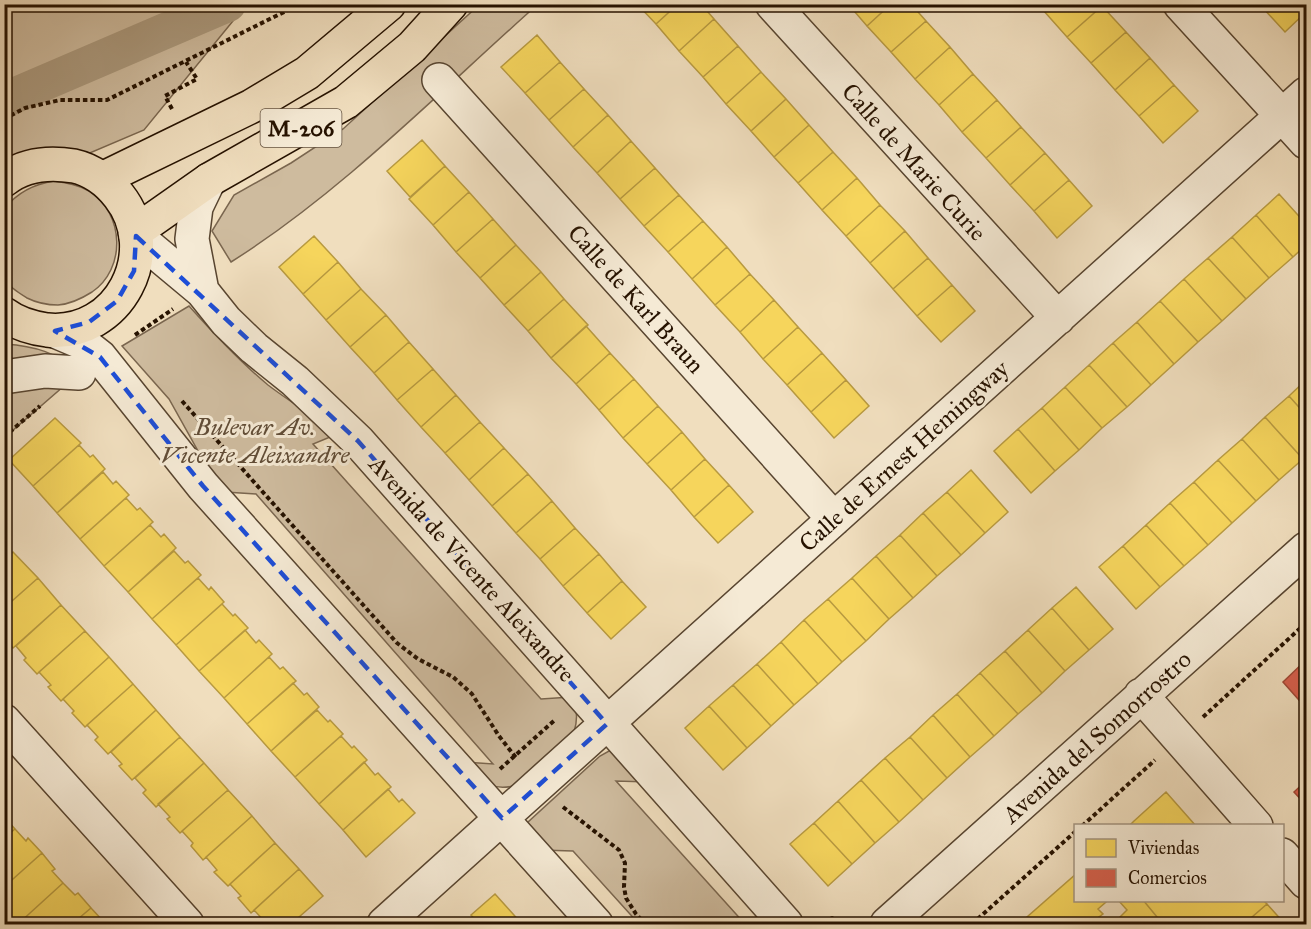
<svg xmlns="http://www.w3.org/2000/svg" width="1311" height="929" viewBox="0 0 1311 929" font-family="'IM FELL Great Primer',serif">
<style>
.green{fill:#cebb9e;stroke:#7a664f;stroke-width:1.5}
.homes{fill:#f6d55c;stroke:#b89a40;stroke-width:1.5}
.shops{fill:#d6604d;stroke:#a14936;stroke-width:1.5}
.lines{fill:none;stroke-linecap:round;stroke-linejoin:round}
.canal{stroke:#ab997d;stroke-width:36}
.minor-casing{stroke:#584530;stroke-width:36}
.major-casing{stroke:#261200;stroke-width:36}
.path{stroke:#261200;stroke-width:4;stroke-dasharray:4.5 3;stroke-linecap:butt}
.minor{stroke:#f5ead5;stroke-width:33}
.major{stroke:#f0debe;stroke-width:33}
.marked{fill:none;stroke:#1d4ed8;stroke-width:4.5;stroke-dasharray:12 8;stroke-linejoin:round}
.labels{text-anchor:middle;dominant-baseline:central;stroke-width:6;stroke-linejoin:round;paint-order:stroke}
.shield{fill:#f5ead5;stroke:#645340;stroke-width:1.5}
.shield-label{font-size:22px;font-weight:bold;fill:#261200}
.street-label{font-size:24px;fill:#261200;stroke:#f5ead5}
.park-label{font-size:24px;font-style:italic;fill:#614d37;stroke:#f5ead5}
</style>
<rect width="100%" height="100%" fill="#f0debe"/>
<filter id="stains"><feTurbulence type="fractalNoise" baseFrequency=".00333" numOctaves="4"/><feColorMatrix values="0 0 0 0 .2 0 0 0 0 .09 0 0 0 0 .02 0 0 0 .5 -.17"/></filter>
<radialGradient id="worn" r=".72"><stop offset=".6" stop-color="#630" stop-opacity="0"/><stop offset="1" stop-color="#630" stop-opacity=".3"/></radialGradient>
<!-- green -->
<path class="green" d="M5,5H246L144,130L5,189Z
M479,5H537C439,92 342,192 231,262L212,231L234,195L291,163L343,129Z
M54,181C67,183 79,185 89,191C125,214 126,269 92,292C81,299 71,304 58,305C47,305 37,303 27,298C19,293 7,286 4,276C3,271 4,264 4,258C4,241 4,225 5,208C18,192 34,184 54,181Z
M189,306C214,334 239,361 268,385C290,402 314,415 335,435L313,444L541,699L571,697C578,708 578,719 574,732L513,786C488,792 480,777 463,762L493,764L256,494L225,492L207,467L169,399L122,346Z
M5,344C33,346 58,352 79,373L5,437Z
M609,751L616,752L648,782L616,781L745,924H639L573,851L540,850L527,823L600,756Z"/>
<!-- homes -->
<path class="homes" d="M637,4H678L656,24Z
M678,4H701L714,19L679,51L656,24Z
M848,4H891L867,26Z
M891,4H911L926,21L891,52L867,26Z
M1049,4H1101L1102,6L1067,37L1043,10Z
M1267,4H1306V12L1285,32L1263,8Z
M1102,6L1126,32L1091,63L1067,37Z
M714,19L738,46L703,77L679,51Z
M926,21L950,47L915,79L891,52Z
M1126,32L1150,58L1115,90L1091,63Z
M537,35L560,62L525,93L501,67Z
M738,46L761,72L726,104L703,77Z
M950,47L973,74L939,105L915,79Z
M1150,58L1174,85L1139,116L1115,90Z
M560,62L584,89L549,120L525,93Z
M761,72L786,99L751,131L726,104Z
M973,74L997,100L962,132L939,105Z
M1174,85L1198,111L1163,143L1139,116Z
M584,89L608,115L573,147L549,120Z
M786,99L809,125L774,157L751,131Z
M997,100L1021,127L986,158L962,132Z
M608,115L631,141L597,173L573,147Z
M809,125L833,152L798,183L774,157Z
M1021,127L1045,153L1010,185L986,158Z
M422,140L445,166L410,197L387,171Z
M631,141L655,168L620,199L597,173Z
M833,152L857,178L822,210L798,183Z
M1045,153L1069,180L1034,211L1010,185Z
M445,166L469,192L433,225L409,199Z
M655,168L679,195L644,226L620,199Z
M857,178L880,205L846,236L822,210Z
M1069,180L1092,206L1057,238L1034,211Z
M469,192L493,219L456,252L433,225Z
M1279,194L1306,224V245L1293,257L1256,215Z
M679,195L703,221L668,252L644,226Z
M880,205L905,231L870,263L846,236Z
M1256,215L1293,257L1269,278L1232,237Z
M493,219L516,245L480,278L456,252Z
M703,221L727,247L692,279L668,252Z
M905,231L928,258L893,289L870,263Z
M314,236L338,262L303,294L279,267Z
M1232,237L1269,278L1246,299L1208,258Z
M516,245L541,272L504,305L480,278Z
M727,247L750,274L715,305L692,279Z
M928,258L952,285L917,316L893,289Z
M1208,258L1246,299L1222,321L1184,279Z
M338,262L361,289L326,320L303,294Z
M541,272L564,299L528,331L504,305Z
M750,274L774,300L740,332L715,305Z
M1184,279L1222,321L1198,342L1160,301Z
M952,285L975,311L941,342L917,316Z
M361,289L386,315L350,347L326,320Z
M564,299L588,325L551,358L528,331Z
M774,300L798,327L763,359L740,332Z
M1160,301L1198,342L1174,364L1137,322Z
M386,315L409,342L374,373L350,347Z
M1137,322L1174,364L1151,385L1113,343Z
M586,326L610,353L576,384L551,358Z
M798,327L822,353L787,385L763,359Z
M409,342L433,369L397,400L374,373Z
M1113,343L1151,385L1127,407L1089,365Z
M610,353L634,379L599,410L576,384Z
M822,353L846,380L811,412L787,385Z
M1089,365L1127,407L1102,428L1065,387Z
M433,369L456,395L421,427L397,400Z
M634,379L658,406L623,438L599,410Z
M846,380L869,406L834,438L811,412Z
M1306,380V415L1289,396Z
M1065,387L1102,428L1079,450L1042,408Z
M456,395L480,422L445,453L421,427Z
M1289,396L1306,415V455L1303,459L1265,417Z
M658,406L682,432L647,464L623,438Z
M1042,408L1079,450L1055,471L1018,429Z
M1265,417L1303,459L1279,480L1242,439Z
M55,418L81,443L33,486L9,460Z
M480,422L504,448L469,480L445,453Z
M1018,429L1055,471L1031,493L994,451Z
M682,432L705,459L671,490L647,464Z
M1242,439L1279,480L1256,501L1218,460Z
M79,445L90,457L93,455L105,469L57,513L33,486Z
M504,448L528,474L492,506L469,480Z
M705,459L729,485L694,517L671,490Z
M1218,460L1256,501L1232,523L1194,482Z
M971,470L1008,512L985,533L947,492Z
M103,472L113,484L116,481L129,495L80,539L57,513Z
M528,474L552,501L516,533L492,506Z
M1194,482L1232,523L1208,545L1170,503Z
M729,485L753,512L718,543L694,517Z
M947,492L985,533L961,555L923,513Z
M126,498L137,510L140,508L153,522L104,566L80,539Z
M552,501L575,528L540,559L516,533Z
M1170,503L1208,545L1184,566L1146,525Z
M923,513L961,555L937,576L900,535Z
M150,525L161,537L164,534L176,548L128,592L104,566Z
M1146,525L1184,566L1160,587L1123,546Z
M575,528L599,554L563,586L540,559Z
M900,535L937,576L913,598L876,556Z
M1123,546L1160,587L1136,609L1099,567Z
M174,551L185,563L188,561L201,575L152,619L128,592Z
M13,552L38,578L4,608V560Z
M599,554L622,581L587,613L563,586Z
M876,556L913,598L889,619L852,578Z
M38,578L61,605L13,648L4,639V608Z
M198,578L209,590L211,587L224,602L176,645L152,619Z
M852,578L889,619L866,641L828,599Z
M622,581L646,607L611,639L587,613Z
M1076,587L1113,629L1089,650L1052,608Z
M828,599L866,641L842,662L804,620Z
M222,604L233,616L235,614L248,628L199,671L176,645Z
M61,605L85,631L37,674L24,660L26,658L16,646Z
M1052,608L1089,650L1065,671L1028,630Z
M804,620L842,662L818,684L781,642Z
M245,630L256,643L259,640L272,654L224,698L199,671Z
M1028,630L1065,671L1042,693L1005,651Z
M85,631L109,657L61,701L48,687L51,685L39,672Z
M781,642L818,684L794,705L757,664Z
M1005,651L1042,693L1018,714L980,673Z
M109,657L133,684L85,727L72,713L74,711L63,699Z
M269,657L280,669L283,667L296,681L247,724L224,698Z
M757,664L794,705L771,726L733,685Z
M980,673L1018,714L994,736L957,694Z
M293,683L304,695L307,693L319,707L271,751L247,724Z
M133,684L156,710L108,754L95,740L98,737L87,725Z
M733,685L771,726L747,748L709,706Z
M957,694L994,736L970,757L933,715Z
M709,706L747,748L723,770L685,728Z
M156,710L180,737L132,780L119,766L122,764L111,752Z
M317,710L328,722L330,720L343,734L295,777L271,751Z
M933,715L970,757L947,778L910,737Z
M341,736L352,748L354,746L367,760L319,804L295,777Z
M180,737L204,763L156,807L143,793L146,790L135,778Z
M910,737L947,778L923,800L885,758Z
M885,758L923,800L899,822L861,780Z
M364,762L375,775L378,773L391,787L343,830L319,804Z
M204,763L228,790L180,833L167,819L170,817L158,804Z
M861,780L899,822L875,843L838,801Z
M388,789L399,802L402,799L415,813L366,857L343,830Z
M228,790L252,816L203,860L191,846L193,843L182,831Z
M1166,792L1196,826H1129L1134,821Z
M838,801L875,843L852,864L814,823Z
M252,816L275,843L228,886L214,872L217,870L206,857Z
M4,817L15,829L4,838Z
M814,823L852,864L828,886L790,844Z
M15,829L26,841L28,838L42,853L4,887V838Z
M275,843L299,869L251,913L238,898L241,896L230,884Z
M42,853L55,869L52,871L63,883L18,924L4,909V887Z
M299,869L323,896L291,924H263L265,922L254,910Z
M1076,874V900H1105L1106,902L1098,909L1103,914L1099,917L1103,922L1107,919L1112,924L1120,917L1127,924H1019Z
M63,883L75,895L78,893L91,908L72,924H18Z
M495,894L522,924H479L471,915Z
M1118,900H1143L1157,917L1149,924H1127L1120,917L1127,910Z
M1143,900H1263L1267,904L1244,924H1149L1157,917Z
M1267,904L1285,924H1244Z
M91,908L104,922L102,924H72Z"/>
<!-- shops -->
<path class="shops" d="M1306,660V708L1283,682Z
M1306,781V805L1294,792Z"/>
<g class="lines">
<!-- canal -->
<path class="canal" d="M4,100L228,4"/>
<defs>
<path id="minor" d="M772,4L1058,318
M1180,4L1306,142
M439,80L834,519
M136,236L202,291L226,321L254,348L295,381L358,441L786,924
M202,291L192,239L196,207L209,180
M55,331L81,342L100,357L203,486L596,924
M4,377L45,371L79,373
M1141,695L1256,826
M4,721L187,924
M1282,855L1306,882
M384,924L1306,94
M887,924L1306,549"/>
<path id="major" d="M102,179L252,106L307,73L389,4
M4,180C24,164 50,162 74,166C92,170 108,182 119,196C163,252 119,337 47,330C32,328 16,323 4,314
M135,232L209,180L346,102L412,47L451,4"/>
</defs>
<!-- minor casing -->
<use href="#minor" class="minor-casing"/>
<!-- major casing -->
<use href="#major" class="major-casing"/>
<!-- path -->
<path class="path" d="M172,109L165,96L197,79L186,62
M4,119L25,108L60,100H107L300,4
M135,335L173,309
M182,401L397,643L418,659L453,677L472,694L499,736L517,759
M4,437L40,406
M1203,717L1306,623
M500,769L555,720
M563,807L619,850L625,863L624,887L626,898L636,914L645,924
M1082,826L1155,760
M825,924L832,918L838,924
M972,924L1076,831"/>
<!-- minor -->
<use href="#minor" class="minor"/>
<!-- major -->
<use href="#major" class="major"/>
</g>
<!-- marked area -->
<path class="marked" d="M136,236L358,441L607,724L502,818L203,486L100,357L55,331L89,322L117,301L134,271Z"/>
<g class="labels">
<!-- shield labels -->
<rect class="shield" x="260.5" y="109" width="81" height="38" rx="4.5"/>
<g class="shield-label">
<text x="301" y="128">M-206</text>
</g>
<!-- street labels -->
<g class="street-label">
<text transform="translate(914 162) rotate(48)">Calle de Marie Curie</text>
<text transform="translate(636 299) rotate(48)">Calle de Karl Braun</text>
<text transform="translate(904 456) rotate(-42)">Calle de Ernest Hemingway</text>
<text transform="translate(472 569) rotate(48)">Avenida de Vicente Aleixandre</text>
<text transform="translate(1097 737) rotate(-42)">Avenida del Somorrostro</text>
</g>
<!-- park labels -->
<g class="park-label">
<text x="255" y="427">Bulevar Av.<tspan x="255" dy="28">Vicente Aleixandre</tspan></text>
</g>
</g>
<!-- margin -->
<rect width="1311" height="929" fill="none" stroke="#f0debe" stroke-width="24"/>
<rect x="6" y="6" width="1299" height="917" fill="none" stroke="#261200" stroke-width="3"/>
<rect x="12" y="12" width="1287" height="905" fill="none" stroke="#261200" stroke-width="1.5"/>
<!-- legend -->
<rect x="1074" y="824" width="210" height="78" fill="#f5ead5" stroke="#a29480" stroke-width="1.5"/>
<rect x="1086" y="839" width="30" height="18" fill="#f6d55c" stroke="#a29480" stroke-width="1.5"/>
<text x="1128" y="854" font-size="18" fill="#261200">Viviendas</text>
<rect x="1086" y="869" width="30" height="18" fill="#d6604d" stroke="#a29480" stroke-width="1.5"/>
<text x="1128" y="884" font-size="18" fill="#261200">Comercios</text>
<rect width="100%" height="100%" filter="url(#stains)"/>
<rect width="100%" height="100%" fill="url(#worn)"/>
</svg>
